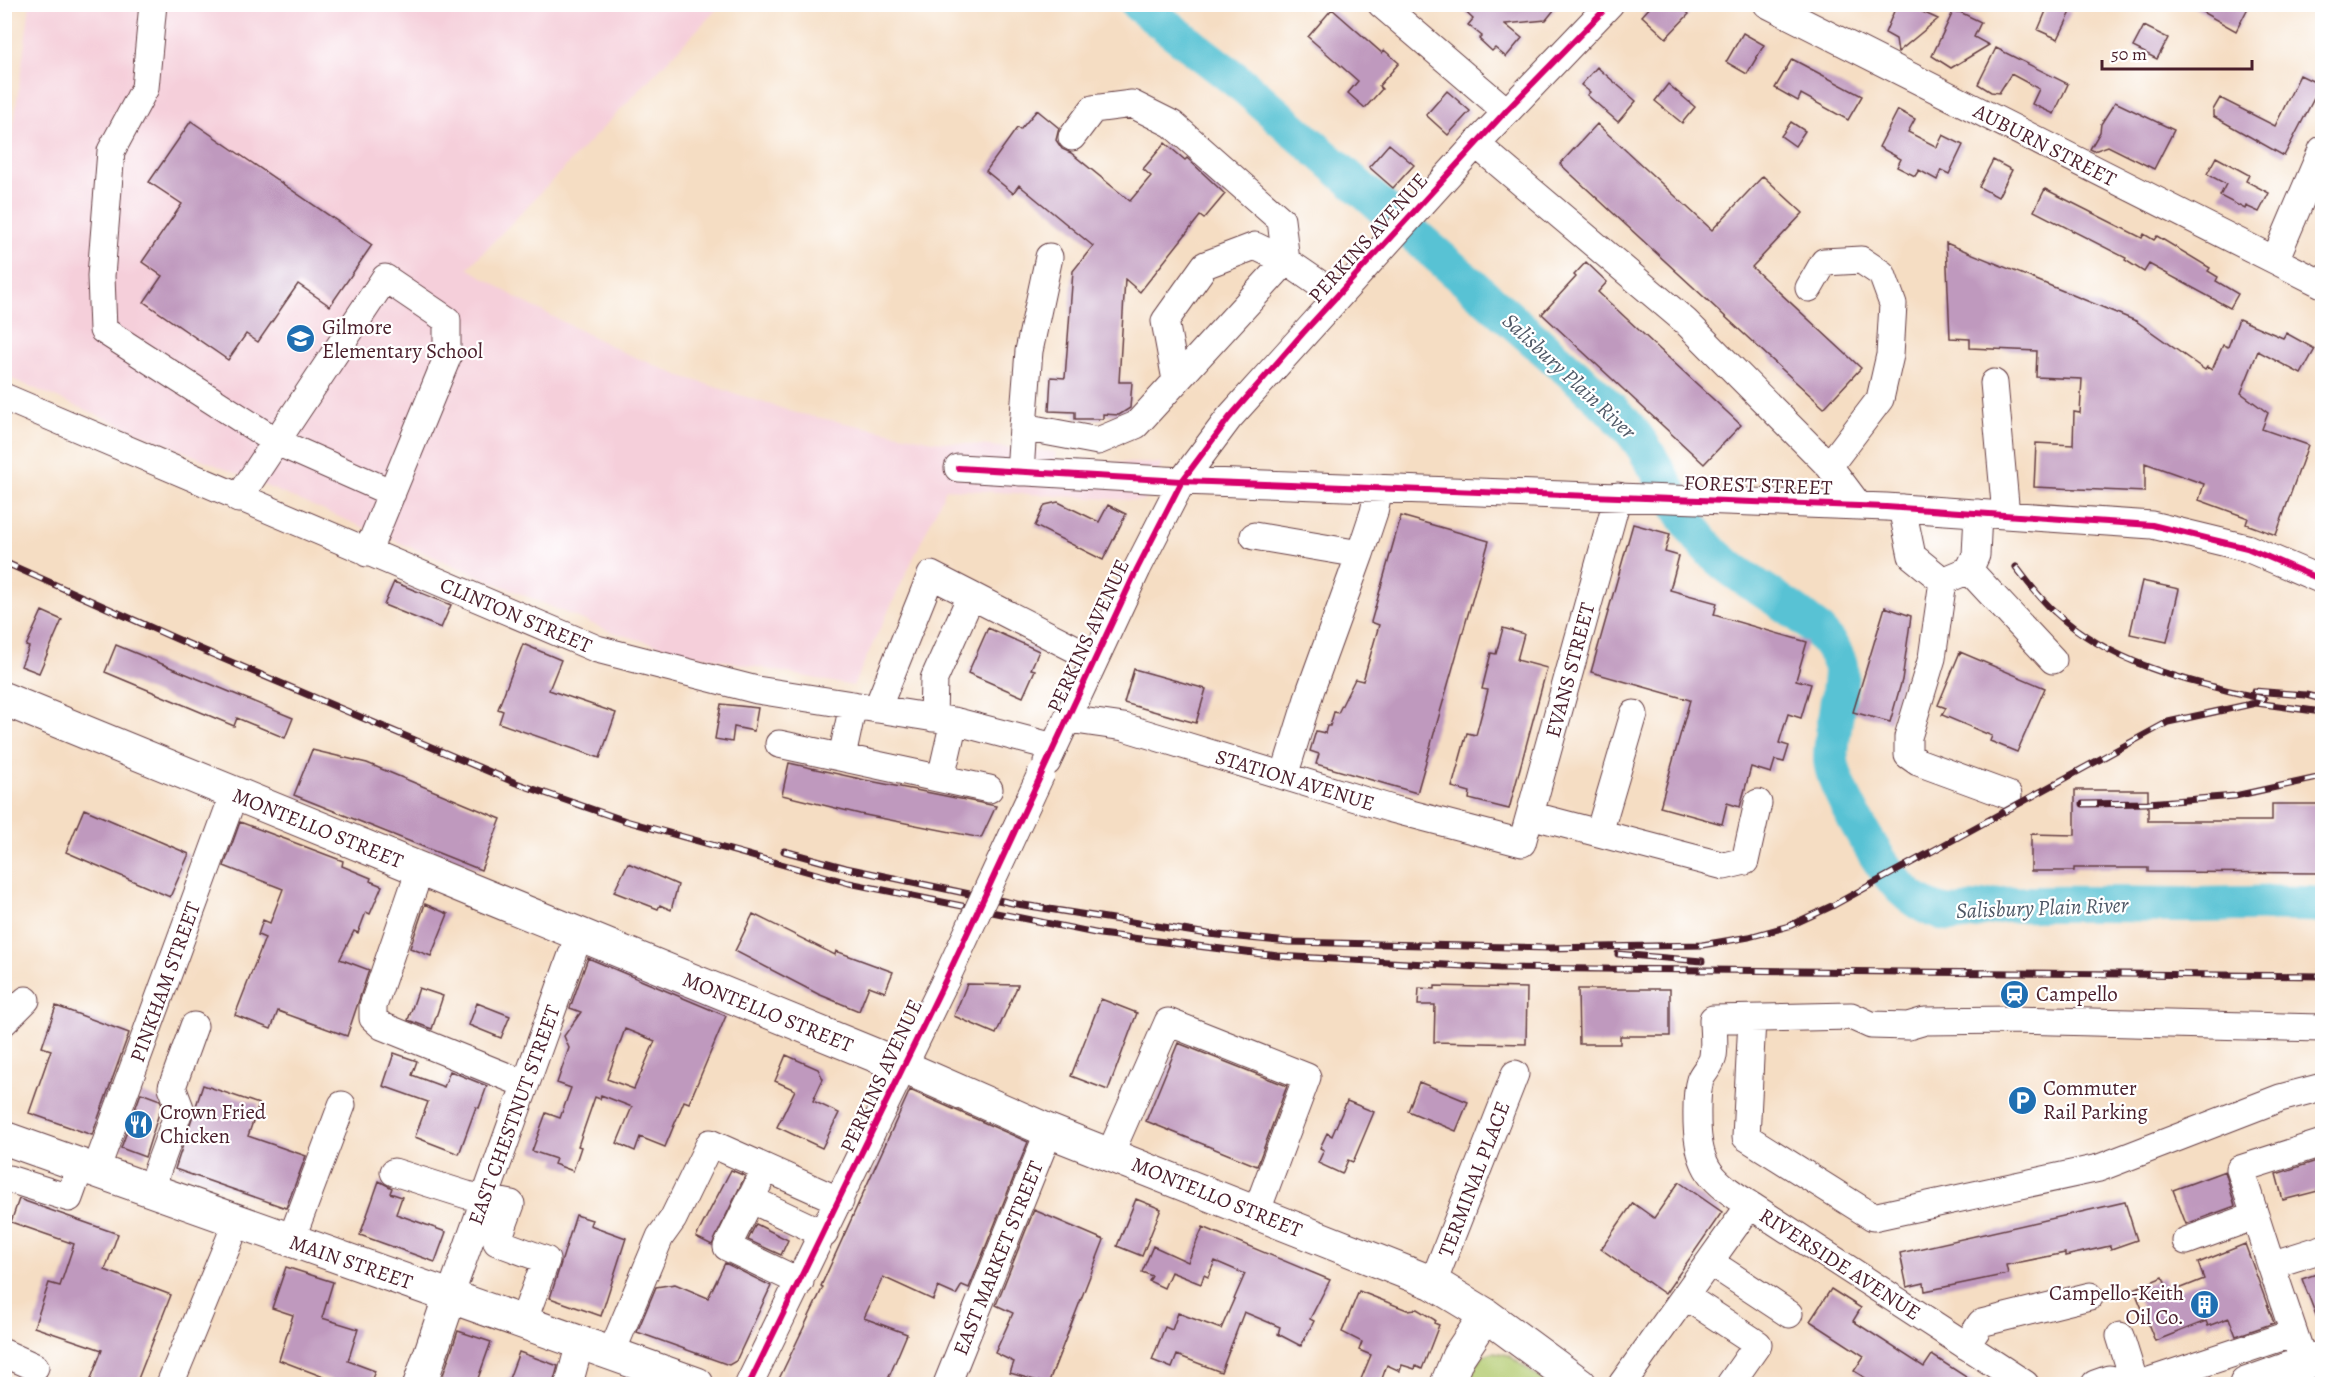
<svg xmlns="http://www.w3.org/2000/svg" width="2327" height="1389" viewBox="0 0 2327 1389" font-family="Alegreya,serif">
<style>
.built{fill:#f5cfda}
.green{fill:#b3cb6f;stroke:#7e754d;stroke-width:1.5}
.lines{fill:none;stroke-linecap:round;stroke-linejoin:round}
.river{stroke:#58c2d4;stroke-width:36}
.building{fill:#bf99be;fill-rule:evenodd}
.minor-casing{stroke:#643c42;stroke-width:29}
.major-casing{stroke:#643c42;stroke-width:35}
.minor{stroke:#fff;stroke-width:27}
.major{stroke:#fff;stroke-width:33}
.rail-casing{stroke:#4a1f2b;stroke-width:7}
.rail{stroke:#fff;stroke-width:4.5;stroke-dasharray:14;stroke-linecap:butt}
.minor-bridge-casing{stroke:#643c42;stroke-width:29;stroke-linecap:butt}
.minor-bridge{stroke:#fff;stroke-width:27}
.cycleway-casing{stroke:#fff;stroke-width:10}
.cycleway{stroke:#d6006c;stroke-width:6}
.labels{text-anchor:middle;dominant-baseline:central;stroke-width:4.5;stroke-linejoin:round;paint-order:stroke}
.street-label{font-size:21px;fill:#4a1f2b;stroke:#fff}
.poi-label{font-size:21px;fill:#4a1f2b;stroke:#fff;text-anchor:start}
.water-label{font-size:22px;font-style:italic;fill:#4f5866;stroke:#fff}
</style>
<rect width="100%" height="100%" fill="#fff"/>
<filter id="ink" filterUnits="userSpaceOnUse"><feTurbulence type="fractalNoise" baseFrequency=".0167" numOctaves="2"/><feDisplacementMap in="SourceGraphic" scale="12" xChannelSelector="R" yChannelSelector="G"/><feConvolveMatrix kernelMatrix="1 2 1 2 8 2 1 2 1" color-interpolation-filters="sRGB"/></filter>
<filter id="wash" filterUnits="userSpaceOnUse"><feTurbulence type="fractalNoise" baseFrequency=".008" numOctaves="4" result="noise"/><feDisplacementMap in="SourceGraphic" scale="24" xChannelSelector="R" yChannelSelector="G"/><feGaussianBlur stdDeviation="1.35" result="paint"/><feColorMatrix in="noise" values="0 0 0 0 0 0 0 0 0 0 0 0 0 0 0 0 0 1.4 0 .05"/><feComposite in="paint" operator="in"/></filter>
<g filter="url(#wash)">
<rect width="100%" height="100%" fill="#f5ddc3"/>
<!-- built -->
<path class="built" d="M30,5H721L468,268L520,300L623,352L678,375L796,413L934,441L1055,452L1056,460L1162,464L1145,501L946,489L853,686L681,652L609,631L5,376V190Z"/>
<!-- green -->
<path class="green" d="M1494,1352L1508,1355L1548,1384H1468C1474,1369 1476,1355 1494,1352Z"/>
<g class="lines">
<!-- river -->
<path class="river" d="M1138,4L1245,87L1587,386C1607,406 1629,424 1644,448C1666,483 1685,525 1714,554C1749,589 1825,616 1840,665C1844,679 1830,737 1831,760C1833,788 1881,868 1902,889C1911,898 1925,907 1937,911C1962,919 1980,907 2005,905C2066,902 2129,905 2190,905C2235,905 2278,901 2322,905"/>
</g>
<g id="blocks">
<!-- building -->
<path class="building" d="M1457,4H1559L1546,20L1505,24L1522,38L1506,57L1495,48L1492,51L1479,39L1482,36L1468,25L1473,19Z
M1653,4H1679L1689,14L1666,38L1642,16Z
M1897,4H1905L1938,19L1898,52L1896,39L1885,33Z
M2049,4L2071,12L2058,39L2038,30Z
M2188,4H2250L2236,31Z
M1332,9L1382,53L1384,50L1399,63L1379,86L1382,89L1365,108L1348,93L1358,81L1308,37Z
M1953,12H1960L1981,22L1974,37L1989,45L1951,68L1932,56Z
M2144,26L2168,38L2157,59L2133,47Z
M1743,33L1764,45L1747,74L1726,62Z
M1996,48L2068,84L2054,114L2032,104L2039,89L2011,74L1999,93L1991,92L1978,84Z
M1792,59L1862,96L1848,120L1801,94L1798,101L1775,88Z
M1597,67L1636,101L1618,122L1587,95L1590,92L1581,85Z
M2300,75L2321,85L2284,156L2213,116V110L2220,98L2275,126Z
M1668,84L1695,107L1682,123L1655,101Z
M1447,91L1470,111L1448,135L1426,115Z
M2115,102L2174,130L2154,169L2108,146L2094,151L2090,149L2100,132L2101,124Z
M1037,110L1059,128L1056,140L1062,149L1071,153L1130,201L1151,176L1143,169L1165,143L1185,160L1187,158L1225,194L1204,219L1200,216L1140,292L1125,279L1119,382H1132L1130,408L1119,415L1103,414V419H1075V412L1049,411L1051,377L1065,378L1073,271L1093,246L1019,185L1013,193L986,171L1017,128L1020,130Z
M1898,110L1915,119L1908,132L1937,147L1943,135L1963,145L1949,174L1941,170L1937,180L1919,170L1915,176L1897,167L1901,159L1879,147Z
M191,121L372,245L330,306L298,284L258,342L246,334L228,360L144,302L162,276L142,262L182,204L149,182Z
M1791,122L1805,131L1795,146L1781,136Z
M1597,124L1712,230L1763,176L1803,213L1752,267L1861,368L1824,408L1560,164Z
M1389,144L1414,165L1393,188L1369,167Z
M2216,157L2249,175L2246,181L2269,193L2259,212L2246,206L2245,209L2220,196L2226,184L2207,174Z
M1993,160L2012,170L1998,197L1979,187Z
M2045,189L2142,238L2144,234L2154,240L2157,236L2210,268L2208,271L2218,277L2216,281L2238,294L2230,308L2149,264L2144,272L2125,260L2126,258L2034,211Z
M1946,243L2136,321L2205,370L2207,367L2212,370L2223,345L2228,347L2239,319L2283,338L2286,333L2315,349L2301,374L2258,351L2241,393L2268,413L2262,429L2308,445L2276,535L2246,524L2248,518L2199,500L2204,484L2145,463V492L2034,487L2036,443L2073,445L2074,412L2080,413L2082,379L2036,377L2037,351L1970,348V339L1950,338Z
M1586,262L1607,282L1598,292L1741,425L1704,464L1542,314L1576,277L1574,275Z
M1058,502L1099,522L1108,505L1126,514L1103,560L1035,526L1045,505Z
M1401,516L1489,541L1417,793L1316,764L1319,754L1310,751L1316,731L1325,733L1327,726H1330L1334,712L1338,713L1355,679L1363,681L1379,625L1371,622Z
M1633,524L1670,534L1665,552L1679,556L1670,590L1717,603L1714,615L1807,642L1796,680L1811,684L1801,718L1788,714L1779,743L1789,746L1784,762L1775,760L1771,773L1751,767L1740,807L1727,803L1722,824L1660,807L1690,700L1591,672Z
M2142,581L2179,589L2167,642L2130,634Z
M394,582L451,605L441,628L384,605Z
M1885,607L1911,616L1902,680L1890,722L1853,712Z
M42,611L62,620L39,673L21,666L29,647L26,646Z
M988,628L1039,651L1031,669L1035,670L1023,697L968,673Z
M1503,628L1524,634L1517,660L1547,668L1509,809L1469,799L1470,792L1452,787L1467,733L1476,735L1488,690L1482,689L1491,653L1496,654Z
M523,644L561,660L549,690L616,713L600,758L499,723L503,711L498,709Z
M116,645L293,718L285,738L237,718L234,726L105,672Z
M1960,652L2045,688L2017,752L1990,741L1992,736L1942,715L1946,708L1938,705Z
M1134,669L1206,689L1196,723L1124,703Z
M721,704L758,708L754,731L734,727L732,742L715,739Z
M312,750L367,763L501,819L481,870L294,795Z
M789,763L865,780L996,806L981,838L860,814L782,795Z
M2075,790H2148V821H2272V804H2322V873L2148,872V868H2074V871H2031V834L2075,835Z
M84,809L189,854L170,897L66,852Z
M240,822L343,861L342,866L371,878L370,881L382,886L370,914L366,912L358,933L354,931L340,959L369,970L347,1036L278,1011L271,1029L235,1015L265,938L258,935L263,920L270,923L283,889L224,866Z
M628,863L678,885L671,910L660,905L658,909L614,892Z
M425,904L448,914L431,956L410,948Z
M753,914L835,955L836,951L893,972L885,992L869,986L859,1011L818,994L735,951Z
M588,958L726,1016L689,1103L684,1101L665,1147L640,1137L635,1151L617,1143L632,1107L601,1095L600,1099L595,1097L578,1146L581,1147L573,1171L554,1164L556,1159L532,1151L546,1113L560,1118L571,1088L557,1083L569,1048L564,1036L581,1012L570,1008ZM625,1029L655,1041L634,1089L607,1079Z
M967,984L1018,985L996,1034L954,1016Z
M1435,986L1527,988L1526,1044L1434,1042L1435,1005H1418L1419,988L1435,989Z
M419,988L443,996L432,1029L408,1020Z
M1578,989H1670V1036H1620V1044H1579Z
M1101,999L1137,1013L1108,1090L1071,1076Z
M477,1003L510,1016L501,1038L469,1025Z
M56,1006L129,1033L92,1135L29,1113L51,1050L42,1047Z
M1178,1043L1287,1086L1257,1166L1146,1121Z
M394,1053L417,1061L412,1075L444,1087L450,1071L487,1086L479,1108L476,1107L459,1154L415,1137L428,1102L383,1086Z
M786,1055L818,1069L823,1079L813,1101L839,1113L822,1148L777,1127L795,1090L775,1081Z
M1419,1082L1468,1102L1456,1131L1408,1111Z
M203,1085L259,1104L248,1136L306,1156L286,1208L175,1169Z
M910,1090L1028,1142L969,1288L962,1285L956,1295L938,1287L933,1300L883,1277L864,1318L907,1334L886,1384H787L778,1381L823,1287L821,1286Z
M141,1093L160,1100L162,1104L145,1157L121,1148Z
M1347,1101L1374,1112L1353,1162L1348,1160L1342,1174L1318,1163L1324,1150L1320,1148L1327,1133L1332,1136Z
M2320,1160L2322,1190L2283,1200L2276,1174Z
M731,1170L745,1176L712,1245L696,1237Z
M2225,1171L2235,1206L2186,1224L2173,1190Z
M379,1181L392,1188L390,1193L402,1197L396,1214L446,1232L435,1262L360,1235Z
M1679,1182L1722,1212L1665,1294L1601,1249L1633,1203L1654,1218Z
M19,1199L118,1234L105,1270L171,1295L136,1384H89L102,1350L34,1327L49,1283L60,1286L74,1244L11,1222Z
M1136,1199L1161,1209L1142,1256L1117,1246Z
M2125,1202L2137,1240L2111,1249L2110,1246L2065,1256V1253L2006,1265L2008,1274L1925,1291L1924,1283L1907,1287L1900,1253Z
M1034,1210L1104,1240L1048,1384L1010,1373L1014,1362L995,1353L1013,1313L996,1305Z
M576,1215L592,1220L590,1225L626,1238L601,1316L550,1298Z
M756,1224L788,1240L781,1255L748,1240Z
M1203,1227L1330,1280L1310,1319L1314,1321L1301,1346L1278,1334L1280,1327L1244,1312L1221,1372L1177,1355L1172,1368L1152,1360L1165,1327L1172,1330L1178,1313L1221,1329L1245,1274L1215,1261L1208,1277L1204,1275L1201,1284L1171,1272L1164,1288L1149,1281L1152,1276L1142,1272L1153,1246L1188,1262Z
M2245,1244L2274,1323L2236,1336L2229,1318L2208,1326L2206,1321L2155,1341L2134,1289L2163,1277L2169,1293L2204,1279L2198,1263Z
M725,1263L771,1286L736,1361L729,1365L637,1332L656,1287L675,1284L708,1298Z
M286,1267L333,1282L322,1318L358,1329L348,1361L375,1371L370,1384H342L279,1360L293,1315L272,1308Z
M2322,1272V1328H2321L2302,1279Z
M1831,1289L1861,1308L1853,1321L1924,1367L1932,1355L1977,1384H1875L1854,1371L1864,1356L1810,1321Z
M1359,1291L1407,1310L1417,1309L1435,1320L1434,1323L1439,1325L1422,1369L1416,1366L1415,1369L1402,1365L1400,1371L1387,1365L1380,1384H1359L1371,1355L1359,1350L1362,1342L1342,1332Z
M458,1331L491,1342L476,1384H440Z
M519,1352L558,1366L553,1384H507Z"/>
</g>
</g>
<g filter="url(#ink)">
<use href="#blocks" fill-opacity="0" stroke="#643c42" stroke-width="1.5"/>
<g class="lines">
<defs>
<path id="minor" d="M153,4L145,88L111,151L101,276L103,330L277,442L392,493
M1381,4L1506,111
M1767,4L2322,284
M1476,144L1685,321L1829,466L1859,506
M2275,260L2322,150
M1809,288L1824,262L1861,260L1882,274L1893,304L1890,355L1880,399L1829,466
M1176,380L1165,321L1205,265L1255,246L1286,261L1337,296
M1994,383L2006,515
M4,397L597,649L757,690L954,721L1054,747
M1023,427L1029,351L1049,257
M958,468L1182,481L1886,507L2152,525L2247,548L2322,580
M1020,472L1023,427L1098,441L1136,425L1286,261L1281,220L1172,124L1132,104L1093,109L1072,137
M238,499L385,278L447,320V358L367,553
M1902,508L1912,556L1943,581L1969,570L1976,555L1978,513
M1254,536L1360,554L1311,689L1284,776
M1360,554L1374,512L1379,488
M1969,570L2053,660
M1943,581L1932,658L1908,737V755L1918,762L2008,795
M877,709L931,575L1095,659
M933,718L934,679L971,596
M1068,719L1124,727L1392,809L1522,843L1618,496
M779,744L989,789
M842,757L853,705
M1047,762L1137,569L1182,481L1229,418L1476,144L1610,4
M941,778L954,721
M1530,815L1724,866L1745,861L1758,803
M1599,833L1634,714
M420,869L373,1006V1018L382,1026L525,1084
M1752,1019L1746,1137L1873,1217L2099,1168L2280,1098L2322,1087
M4,1022L26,1000
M1110,1154L1168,1022L1307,1077L1256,1213
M766,1168L727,1247L800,1282
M96,1170L234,794
M394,1172L467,1195L511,1204L497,1242L546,1260L523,1322
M9,1179L69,1198L81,1165
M150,1190L180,1108L172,1087L194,1026
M750,1199L824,1234
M1750,1205C1712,1181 1698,1169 1697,1122C1697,1109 1696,1093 1700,1080C1703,1072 1712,1065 1713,1056C1715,1044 1713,1031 1713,1019L1851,1016L1871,1025L1908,1026L1925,1021L2013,1020L2322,1028
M291,1240L342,1105
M2186,1241L2255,1216
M1710,1262L1789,1314
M2271,1265L2240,1169L2322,1143
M1433,1283L1515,1074
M450,1296L579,935
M1685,1296L1758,1344L1730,1384
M2120,1336L2135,1384
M1966,1346L1981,1323L2090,1296
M2299,1348L2271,1265L2322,1249
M4,1353L35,1367
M611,1354L660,1237L673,1219L710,1143L840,1201
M170,1384L237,1222
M569,1384L580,1343
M749,1384L946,979
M947,1384L1049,1131
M1622,1384L1750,1205L2025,1384
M2095,1384L2109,1379L2131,1384
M2140,1384L2294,1333"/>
<path id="major" d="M4,699L904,1067L1049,1131L1433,1283L1486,1315L1580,1384
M4,1138L697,1384
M420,1384L450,1296
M1447,1384L1458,1357L1486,1315
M2246,1384L2322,1357"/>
</defs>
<!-- minor casing -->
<use href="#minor" class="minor-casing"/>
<!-- major casing -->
<use href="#major" class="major-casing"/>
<!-- minor -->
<use href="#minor" class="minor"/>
<!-- major -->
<use href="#major" class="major"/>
<defs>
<path id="rail" d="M4,562L179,640L516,783L626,821L849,883L1100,934L1278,956L1500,968L2322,976
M2016,567C2028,582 2040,599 2055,612C2112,665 2190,682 2264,699
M2254,691L2306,695L2322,699
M2083,804L2148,803L2235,796L2322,777
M784,851L846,868L1017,904L1208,934L1289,942L1550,948L1702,945L1749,937L1789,926L1834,905L2168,722L2256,703L2322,712
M1618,954L1702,961"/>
</defs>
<!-- rail casing -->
<use href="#rail" class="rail-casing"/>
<!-- rail -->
<use href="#rail" class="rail"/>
<defs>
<path id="minor-bridge" d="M946,979L1041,774"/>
</defs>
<!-- minor-bridge casing -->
<use href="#minor-bridge" class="minor-bridge-casing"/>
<!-- minor-bridge -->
<use href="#minor-bridge" class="minor-bridge"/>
<defs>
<path id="cycleway" d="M958,468L1182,481L1886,507L2152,525L2247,548L2322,580
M749,1384L946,979L1137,569L1182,481L1229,418L1303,333L1506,111L1610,4"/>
</defs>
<!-- cycleway casing -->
<use href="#cycleway" class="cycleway-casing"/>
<!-- cycleway -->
<use href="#cycleway" class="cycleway"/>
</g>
</g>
<!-- icons -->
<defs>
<symbol id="school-disc" viewBox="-11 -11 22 22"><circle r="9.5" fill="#1f6fb2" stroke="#fff"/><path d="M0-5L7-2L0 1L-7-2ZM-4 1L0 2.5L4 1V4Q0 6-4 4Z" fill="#fff"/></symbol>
<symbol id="station-disc" viewBox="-11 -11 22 22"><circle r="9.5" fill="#1f6fb2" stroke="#fff"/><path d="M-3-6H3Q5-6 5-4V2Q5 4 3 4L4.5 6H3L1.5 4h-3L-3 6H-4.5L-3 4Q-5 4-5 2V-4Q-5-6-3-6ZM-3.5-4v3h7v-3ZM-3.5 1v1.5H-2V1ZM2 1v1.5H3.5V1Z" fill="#fff"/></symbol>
<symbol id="parking-disc" viewBox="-11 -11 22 22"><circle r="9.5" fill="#1f6fb2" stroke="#fff"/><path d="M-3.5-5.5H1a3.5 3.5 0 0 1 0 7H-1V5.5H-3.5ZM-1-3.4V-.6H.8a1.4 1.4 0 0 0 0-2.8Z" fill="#fff"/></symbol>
<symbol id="restaurant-disc" viewBox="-11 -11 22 22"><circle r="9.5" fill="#1f6fb2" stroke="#fff"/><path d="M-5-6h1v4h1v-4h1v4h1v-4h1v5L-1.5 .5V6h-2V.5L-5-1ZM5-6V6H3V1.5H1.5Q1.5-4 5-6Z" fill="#fff"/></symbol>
<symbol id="building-disc" viewBox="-11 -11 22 22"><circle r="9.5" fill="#1f6fb2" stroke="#fff"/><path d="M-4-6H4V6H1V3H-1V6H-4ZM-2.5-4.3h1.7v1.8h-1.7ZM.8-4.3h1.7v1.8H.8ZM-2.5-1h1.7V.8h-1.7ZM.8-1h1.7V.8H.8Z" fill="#fff"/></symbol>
</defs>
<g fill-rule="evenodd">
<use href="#school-disc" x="284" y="322" width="33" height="33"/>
<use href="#station-disc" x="1998" y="978" width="33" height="33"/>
<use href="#parking-disc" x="2006" y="1084" width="33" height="33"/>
<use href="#restaurant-disc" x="122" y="1108" width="33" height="33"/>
<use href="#building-disc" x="2188" y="1288" width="33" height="33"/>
</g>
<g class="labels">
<!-- street labels -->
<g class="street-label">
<text transform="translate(2045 145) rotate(27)">AUBURN STREET</text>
<text transform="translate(1368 238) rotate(-48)">PERKINS AVENUE</text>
<text transform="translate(1758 485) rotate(2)">FOREST STREET</text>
<text transform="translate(516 615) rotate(23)">CLINTON STREET</text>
<text transform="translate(1088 636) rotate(-65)">PERKINS AVENUE</text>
<text transform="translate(1570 670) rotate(-75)">EVANS STREET</text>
<text transform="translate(1295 780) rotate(17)">STATION AVENUE</text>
<text transform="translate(318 828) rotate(22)">MONTELLO STREET</text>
<text transform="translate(165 982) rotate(-70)">PINKHAM STREET</text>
<text transform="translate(768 1012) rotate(22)">MONTELLO STREET</text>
<text transform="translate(881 1076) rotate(-65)">PERKINS AVENUE</text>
<text transform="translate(514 1115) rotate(-70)">EAST CHESTNUT STREET</text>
<text transform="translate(1474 1179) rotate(-69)">TERMINAL PLACE</text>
<text transform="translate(1217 1197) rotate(22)">MONTELLO STREET</text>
<text transform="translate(998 1258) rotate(-68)">EAST MARKET STREET</text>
<text transform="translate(351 1262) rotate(19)">MAIN STREET</text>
<text transform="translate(1840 1264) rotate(33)">RIVERSIDE AVENUE</text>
</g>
<!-- poi labels -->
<g class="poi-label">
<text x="322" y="327">Gilmore<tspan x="322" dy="24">Elementary School</tspan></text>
<text x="2036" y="994">Campello</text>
<text x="2043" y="1088">Commuter<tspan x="2043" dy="24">Rail Parking</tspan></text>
<text x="160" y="1112">Crown Fried<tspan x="160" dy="24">Chicken</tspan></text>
<text x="2184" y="1293" text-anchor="end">Campello-Keith<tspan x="2184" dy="24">Oil Co.</tspan></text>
</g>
<!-- water labels -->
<g class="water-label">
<text transform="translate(1569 376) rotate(43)">Salisbury Plain River</text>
<text transform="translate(2042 908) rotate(-2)">Salisbury Plain River</text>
</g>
</g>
<!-- margin -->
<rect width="2327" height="1389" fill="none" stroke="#fff" stroke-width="24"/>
<!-- scale -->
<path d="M2102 60v9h150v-9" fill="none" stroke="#4a1f2b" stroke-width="3"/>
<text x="2111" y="60" font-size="18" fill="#4a1f2b" stroke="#ffffff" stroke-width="4.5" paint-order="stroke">50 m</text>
</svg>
